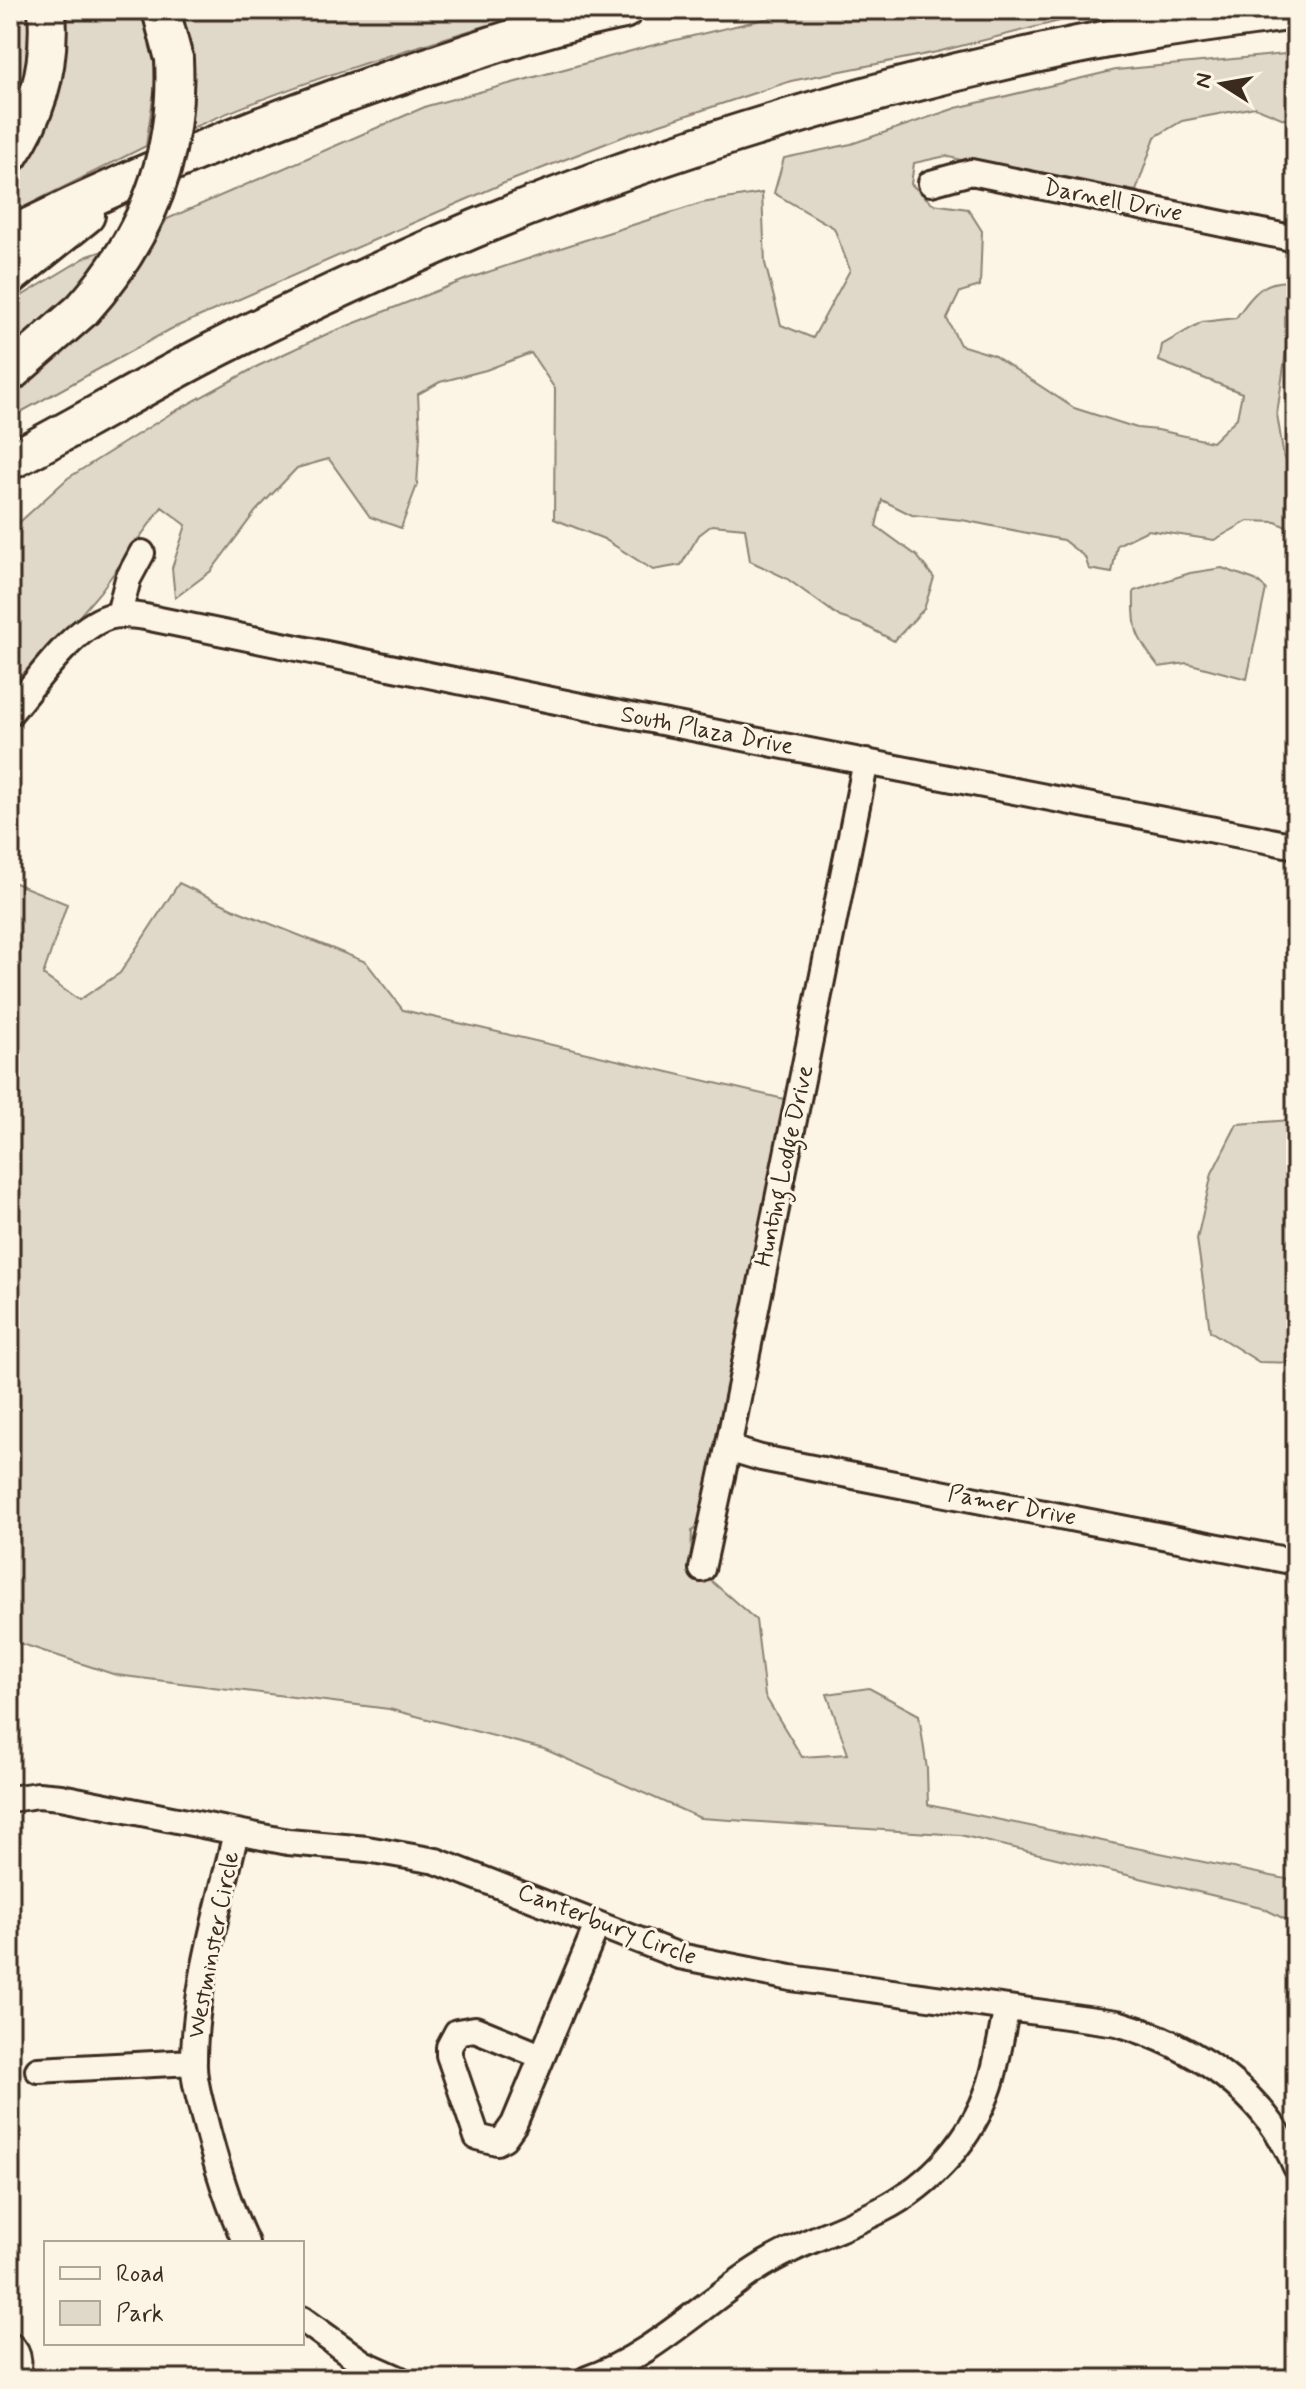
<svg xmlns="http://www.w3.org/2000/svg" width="1306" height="2389" viewBox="0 0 1306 2389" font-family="Mynerve,sans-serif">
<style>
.green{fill:#e0d8c8;stroke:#8e8173;stroke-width:2}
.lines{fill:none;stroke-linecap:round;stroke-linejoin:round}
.minor-casing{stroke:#3b2a1e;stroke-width:30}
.highway-casing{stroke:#3b2a1e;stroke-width:42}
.minor{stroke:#fcf5e5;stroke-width:24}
.highway{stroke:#fcf5e5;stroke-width:36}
.highway-bridge-casing{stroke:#3b2a1e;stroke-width:42;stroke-linecap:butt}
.highway-bridge{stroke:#fcf5e5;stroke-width:36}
.labels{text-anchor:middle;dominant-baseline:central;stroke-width:6;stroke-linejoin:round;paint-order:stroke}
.street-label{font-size:24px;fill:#3b2a1e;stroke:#fcf5e5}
</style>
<rect width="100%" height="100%" fill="#fcf5e5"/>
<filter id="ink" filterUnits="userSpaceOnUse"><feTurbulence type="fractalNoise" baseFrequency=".0125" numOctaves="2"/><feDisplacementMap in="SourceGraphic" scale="16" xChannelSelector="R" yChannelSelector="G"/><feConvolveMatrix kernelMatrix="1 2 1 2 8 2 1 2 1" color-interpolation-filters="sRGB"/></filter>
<g filter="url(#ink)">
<!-- green -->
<path class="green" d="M10,10H37L39,34L10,124Z
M57,10H150L156,78L146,146L10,214V164Z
M180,10H539C422,45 303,79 192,128Z
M803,10H1103L937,52L791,81L630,134L502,184L171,329L10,418V389L80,338L138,268L167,219L427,106L646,47Z
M1296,53V124L1255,107L1182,121L1155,137L1136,191L979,165L946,156L914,163L911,184L933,204L968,209L982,231L980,286L960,292L947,319L960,345L993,355L1074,408L1137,428L1158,430L1212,442L1237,418L1242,393L1159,361L1162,345L1202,322L1236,318C1252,295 1264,277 1296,282L1277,414L1284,458L1296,462V532L1276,522L1248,521L1214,540L1148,530L1117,545L1112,573L1089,569L1085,557L1063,540L962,520L912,515L882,500L876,526L917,556L934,578L924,609L894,641L864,625L840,617L786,578L750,561L745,528L712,525L699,535L681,565L653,570L604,539L554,519L555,389L531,353L486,370L440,382L418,394L420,435L417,485L401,528L370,517L329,459L297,468L256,511L211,571L175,598L172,568L186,525L162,507L100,592L10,697V636L17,624L10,617V531L68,478L170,414L258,366L327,334L467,279L582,241L702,203L762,193L765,263L781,325L813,338L850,270L834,228L774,193L784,158L851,144L956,108L1116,70Z
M109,249L51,321L10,356V303L88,256Z
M1222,568L1255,580L1266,589L1247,679L1187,663L1159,667C1135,636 1133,630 1134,591L1190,573Z
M10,881L67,904L43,975L79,1000L120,973L179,883L236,910L366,962L403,1010L784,1099L705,1523L692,1531L691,1563L756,1620L765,1696L802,1757L848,1754L827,1694L869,1688L919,1715L927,1769L928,1805L1296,1881V1925L1261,1907L960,1835L700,1818L544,1749L389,1709L116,1675L10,1640Z
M1291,1120L1296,1122V1363L1259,1362L1210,1331L1197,1239L1212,1173L1237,1124Z"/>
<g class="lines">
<defs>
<path id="minor" d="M931,183L971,172L1296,239
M119,614L128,579L142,553
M10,713C35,684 71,629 108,617C120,613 133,615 145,617L605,711L1296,846
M728,1448L761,1458L1296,1562
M702,1569L728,1448L866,761
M10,1799L38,1795L61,1797L288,1842L367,1849L436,1861L679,1956L791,1978L1117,2023C1193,2045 1264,2091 1296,2167
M236,1832C220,1904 194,1988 194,2061C193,2077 198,2093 202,2109C213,2154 226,2201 246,2243
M541,2056L475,2029L457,2032L449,2047V2055L477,2137L497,2142L504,2138L514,2124L597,1925
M38,2070L193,2062
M302,2319L363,2363L399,2379
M10,2345C21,2354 20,2367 14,2379
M587,2379C650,2357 700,2306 755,2270C794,2244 840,2231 881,2210C932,2184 972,2139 990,2085C998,2060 1001,2033 1007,2008"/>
<path id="highway" d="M161,10L174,59
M10,154C39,111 51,62 47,10
M10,236C147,169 287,112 432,65C495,44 559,22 624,10
M10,276L86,215
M10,373L82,310
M10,461C84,423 154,380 228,343C294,309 361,279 428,249C629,160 844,95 1058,49C1136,32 1217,22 1296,11"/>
</defs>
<!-- minor casing -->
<use href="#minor" class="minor-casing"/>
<!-- highway casing -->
<use href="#highway" class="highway-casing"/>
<!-- minor -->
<use href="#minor" class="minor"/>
<!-- highway -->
<use href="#highway" class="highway"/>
<defs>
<path id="highway-bridge" d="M82,310C146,239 179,155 174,59"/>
</defs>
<!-- highway-bridge casing -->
<use href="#highway-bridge" class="highway-bridge-casing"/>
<!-- highway-bridge -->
<use href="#highway-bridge" class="highway-bridge"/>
</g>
</g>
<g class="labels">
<!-- street labels -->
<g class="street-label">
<text transform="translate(1113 201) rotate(11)">Darnell Drive</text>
<text transform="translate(707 731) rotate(11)">South Plaza Drive</text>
<text transform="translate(785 1166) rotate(-78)">Hunting Lodge Drive</text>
<text transform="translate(1012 1506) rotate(11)">Pamer Drive</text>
<text transform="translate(607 1925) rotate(21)">Canterbury Circle</text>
<text transform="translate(214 1945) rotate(-79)">Westminster Circle</text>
</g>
</g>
<!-- margin -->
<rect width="1306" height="2389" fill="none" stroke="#fcf5e5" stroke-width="40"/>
<rect x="20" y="20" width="1266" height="2349" fill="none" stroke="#3b2a1e" stroke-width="3" filter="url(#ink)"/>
<!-- legend -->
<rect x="44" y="2241" width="260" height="104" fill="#fcf5e5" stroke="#afa495" stroke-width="2"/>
<rect x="60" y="2267" width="40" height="12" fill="#fcf5e5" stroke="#afa495" stroke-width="2"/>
<text x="116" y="2281" font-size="24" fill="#3b2a1e">Road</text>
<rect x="60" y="2301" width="40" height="24" fill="#e0d8c8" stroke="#afa495" stroke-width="2"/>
<text x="116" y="2321" font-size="24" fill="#3b2a1e">Park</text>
<!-- north arrow -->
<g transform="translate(1222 84) rotate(281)" stroke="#fcf5e5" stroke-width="6" paint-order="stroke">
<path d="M0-6L14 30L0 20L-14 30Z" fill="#3b2a1e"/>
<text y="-12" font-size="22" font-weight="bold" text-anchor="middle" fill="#3b2a1e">N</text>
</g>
</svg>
